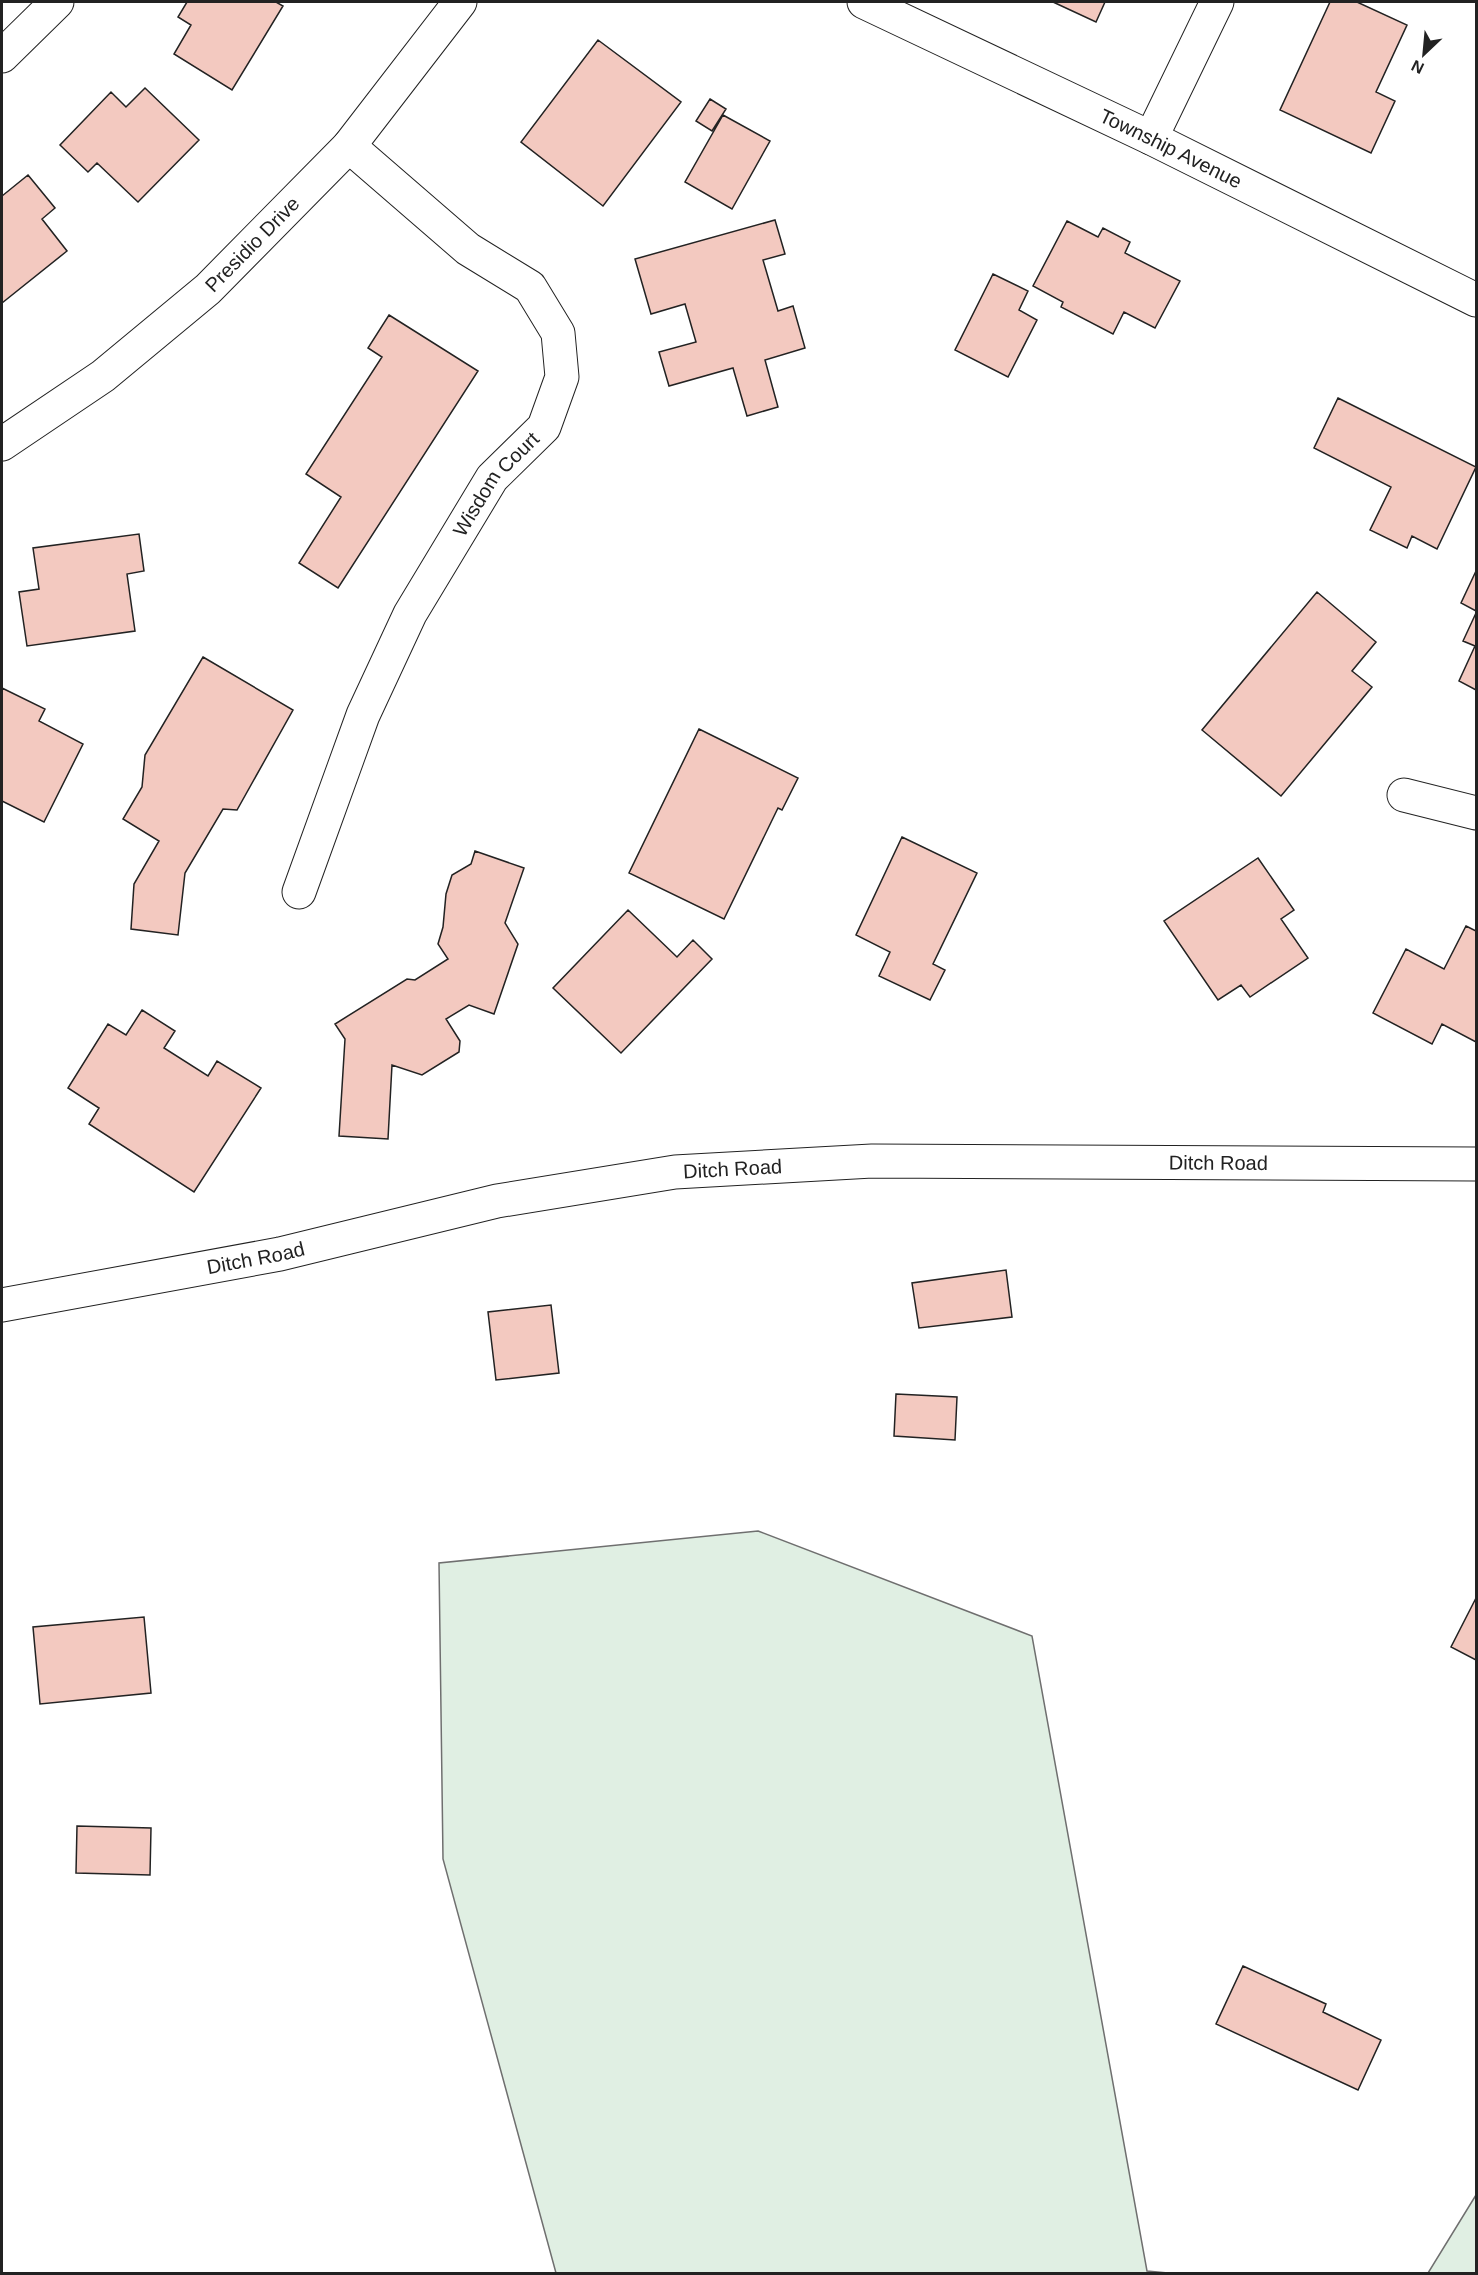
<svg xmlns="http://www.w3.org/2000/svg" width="1478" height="2275" viewBox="0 0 1478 2275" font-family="Arial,sans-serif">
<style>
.green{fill:#e0efe3;stroke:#6f6f6f;stroke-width:1.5}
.building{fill:#f3c9c0;stroke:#222;stroke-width:1.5}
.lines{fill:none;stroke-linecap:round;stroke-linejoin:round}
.minor-casing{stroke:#222;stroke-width:35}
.minor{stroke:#fff;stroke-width:33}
.labels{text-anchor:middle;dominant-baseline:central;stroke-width:4.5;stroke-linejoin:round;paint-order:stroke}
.street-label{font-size:20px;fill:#222;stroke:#fff}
</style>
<rect width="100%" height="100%" fill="#fff"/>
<!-- green -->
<path class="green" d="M758,1531L1032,1636L1147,2271L1168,2273H556L443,1859L439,1563Z
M1476,2195V2273H1428Z"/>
<!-- building -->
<path class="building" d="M187,2H276L283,6L232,90L174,54L191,25L178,17Z
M1053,2H1105L1096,22Z
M1330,2H1357L1407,25L1376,92L1395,101L1371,153L1280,110Z
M598,40L681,102L603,206L521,142Z
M145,88L199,140L138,202L97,163L88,172L60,145L111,92L126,107Z
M710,99L726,109L712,131L696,121Z
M723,115L770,141L732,209L685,182Z
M28,175L55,208L42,219L67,251L2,303V196Z
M775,220L785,254L763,260L778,311L793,306L805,348L765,360L778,407L747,416L733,368L669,386L659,352L696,342L685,304L651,314L635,259Z
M1067,221L1098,237L1103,228L1130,242L1125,253L1180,281L1155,328L1124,312L1113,334L1061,307L1063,302L1033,286Z
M993,274L1028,291L1019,310L1037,320L1008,377L955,350Z
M389,315L478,371L338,588L299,563L341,497L306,474L382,357L368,348Z
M1338,398L1476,467L1437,549L1412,536L1407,548L1370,530L1391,487L1314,448Z
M139,534L144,571L127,574L135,631L27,646L19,592L39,589L33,548Z
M1476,571V611L1461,603Z
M1317,592L1376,642L1352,671L1372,687L1281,796L1202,730Z
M1476,613V690L1459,681L1475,646L1463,641Z
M203,657L293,710L237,810L223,809L185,873L178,935L131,929L134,884L159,841L123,819L142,787L145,755Z
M2,688L45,709L39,721L83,744L44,822L2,801Z
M699,729L798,778L782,810L778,808L724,919L629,873Z
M902,837L977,873L933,964L945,970L930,1000L879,976L890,952L856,935Z
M475,851L524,868L505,923L518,944L494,1014L469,1005L446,1019L460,1041L459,1052L422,1075L392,1065L388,1139L339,1136L345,1039L335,1024L407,979L415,980L448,959L438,944L443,927L446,894L452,875L471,864Z
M1258,858L1294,910L1281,919L1308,958L1250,997L1241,985L1218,1000L1164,921Z
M628,910L677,957L693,940L712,959L621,1053L553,988Z
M1466,926L1476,931V1042L1442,1024L1432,1044L1373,1013L1406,949L1444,969Z
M142,1010L175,1031L164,1048L208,1076L217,1061L261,1088L194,1192L89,1124L99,1108L68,1088L108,1024L126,1035Z
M1006,1270L1012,1317L919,1328L912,1283Z
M551,1305L559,1373L496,1380L488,1312Z
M896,1394L957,1397L955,1440L894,1436Z
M1476,1598V1660L1451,1647Z
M144,1617L151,1693L40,1704L33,1627Z
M77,1826L151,1828L150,1875L76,1873Z
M1243,1966L1326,2004L1323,2012L1381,2040L1358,2090L1216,2024Z"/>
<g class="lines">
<defs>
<g id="minor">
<path id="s1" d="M864,2L1151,138L1476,300"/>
<path d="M2,56L57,2"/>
<path d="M1151,138L1217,2"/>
<path id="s2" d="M2,444L103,376L208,289L349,146L460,2"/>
<path d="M1404,795L1476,813"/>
<path id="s3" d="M299,892L363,715L410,614L492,478L544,427L562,377L558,333L530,287L468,249L349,146"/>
<path id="s4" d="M2,1305L280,1254L497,1201L675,1172L872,1161L1476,1164"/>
</g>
</defs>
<!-- minor casing -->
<use href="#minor" class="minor-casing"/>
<!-- minor -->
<use href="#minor" class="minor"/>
</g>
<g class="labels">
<!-- street labels -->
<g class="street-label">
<text stroke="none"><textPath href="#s1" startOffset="340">Township Avenue</textPath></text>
<text stroke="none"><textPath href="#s2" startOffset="321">Presidio Drive</textPath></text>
<text stroke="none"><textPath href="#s3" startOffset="456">Wisdom Court</textPath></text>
<text stroke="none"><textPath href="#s4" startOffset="1230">Ditch Road</textPath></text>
<text stroke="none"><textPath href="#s4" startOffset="744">Ditch Road</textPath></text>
<text stroke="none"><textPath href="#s4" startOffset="258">Ditch Road</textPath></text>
</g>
</g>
<!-- border -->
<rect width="1478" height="2275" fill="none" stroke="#222222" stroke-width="6"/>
<!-- north arrow -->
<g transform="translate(1424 54) rotate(206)" stroke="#ffffff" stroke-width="4.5" paint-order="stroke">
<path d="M0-4.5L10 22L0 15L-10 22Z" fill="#222222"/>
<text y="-9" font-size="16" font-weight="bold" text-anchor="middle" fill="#222222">N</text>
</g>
</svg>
